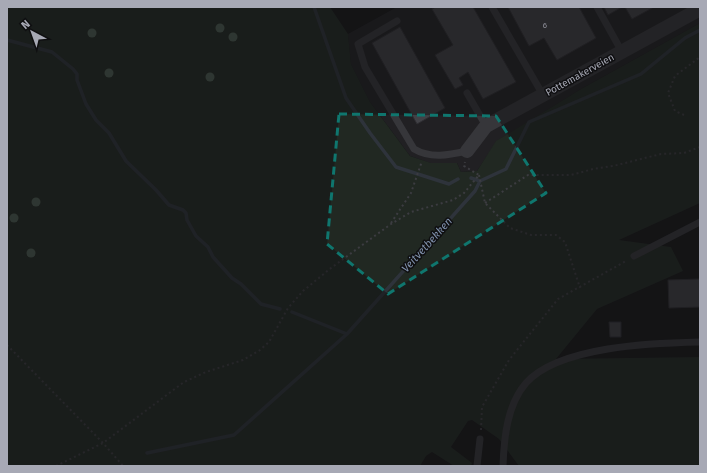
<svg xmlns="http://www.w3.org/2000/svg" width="707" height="473" viewBox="0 0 707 473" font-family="'Fira Sans',sans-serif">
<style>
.built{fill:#212023}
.green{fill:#212822}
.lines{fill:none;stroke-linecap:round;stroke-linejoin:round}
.stream{stroke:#2e333b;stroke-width:3.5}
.building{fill:#414146;stroke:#2f2e32}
.path{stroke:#3c3c41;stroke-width:2;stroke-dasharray:2 3;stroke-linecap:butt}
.service{stroke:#36363a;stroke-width:7}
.minor{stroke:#36363a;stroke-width:14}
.tree{fill:#4f6054}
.marked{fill:none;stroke:#0f766e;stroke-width:3;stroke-dasharray:8 5;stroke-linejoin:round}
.labels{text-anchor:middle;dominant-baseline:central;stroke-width:3;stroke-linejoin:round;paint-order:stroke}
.number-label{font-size:8px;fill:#8e8f99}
.street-label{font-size:10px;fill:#a7a9b5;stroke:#0f0f11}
.water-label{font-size:11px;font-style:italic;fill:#8192ad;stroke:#0f0f11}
</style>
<rect width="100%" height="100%" fill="#141416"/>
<!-- built -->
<path class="built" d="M397,7H700V23L581,89L497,141L477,171L461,172L457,163H430L410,156L370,102L351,64L348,34Z"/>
<!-- green -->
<path class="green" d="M7,7H330L348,34L351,64L370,102L410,156L431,163H457L461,172L477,171L496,141L581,89L700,23V203L619,240L671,247L683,271L597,309L556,359L700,357V466H519L499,439L472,420L468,421L451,447L472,463L471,466H454L432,452L426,456L420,466H7Z"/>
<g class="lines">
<!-- stream -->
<path class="stream" d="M314,7L346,98L370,133L396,167L449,184L458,179
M7,40L52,52L73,69L77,74V80L86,104L96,120L109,133L126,161L156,190L169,205L183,210L186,213L187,220L196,236L208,247L213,257L232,278L241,284L261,304L280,309
M471,178L480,181
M292,312L347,334
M147,453L234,435L347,334L475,191L480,181L506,169L529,122L641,74L685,38L700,30"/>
</g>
<!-- building -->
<path class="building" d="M436,7H473L516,82L483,99L468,72L459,78L463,85L455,89L435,55L453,45L432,9Z
M508,7H579L596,38L557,60L544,38L529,46Z
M604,7H622L608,15Z
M625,7H654L632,19Z
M400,27L445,108L417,124L372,43Z
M700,279V307L669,308L668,280Z
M609,322H621V337H610Z"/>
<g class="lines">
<!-- path -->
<path class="path" d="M684,115L675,111L668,93L675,76L700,57
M479,175L485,203L510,228L531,235H556L565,242L580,288
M485,203L528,175H571L593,169L613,166L661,154L684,153L700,147
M391,223L411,193L422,161
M7,345L103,443L123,466
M481,430L482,407L509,360L558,299L626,261
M56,466L103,443L184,382L206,372L243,360L260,350L269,342L288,308L303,291L331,268L391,224L411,212L453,200L464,193L479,175L464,166L465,162"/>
<!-- service -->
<path class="service" d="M492,7L543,95
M597,7L622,52
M397,21L358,44L365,67L414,149C431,159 449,155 467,151
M467,93L486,126
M634,256L700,222
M477,466L480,439
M503,466C504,438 507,405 526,383C559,346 653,343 700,342"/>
<!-- minor -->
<path class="minor" d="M467,151L486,126L700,9"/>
</g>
<!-- trees -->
<g class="tree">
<circle cx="220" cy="28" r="4.5"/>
<circle cx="92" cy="33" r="4.5"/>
<circle cx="233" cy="37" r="4.5"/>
<circle cx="109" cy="73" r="4.5"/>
<circle cx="210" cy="77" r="4.5"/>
<circle cx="36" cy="202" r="4.5"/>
<circle cx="14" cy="218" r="4.5"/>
<circle cx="31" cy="253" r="4.5"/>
</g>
<!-- marked area -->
<path d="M0 0H707V473H0ZM339,114L496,116L546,193L388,294L327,244Z" fill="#141416" fill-opacity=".55" fill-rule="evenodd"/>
<path class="marked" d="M339,114L496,116L546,193L388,294L327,244Z"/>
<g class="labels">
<!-- number labels -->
<g class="number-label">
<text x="545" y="25">6</text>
</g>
<!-- street labels -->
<g class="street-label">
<text transform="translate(580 75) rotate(-29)">Pottemakerveien</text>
</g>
<!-- water labels -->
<g class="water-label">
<text transform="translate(427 245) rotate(-48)">Veitvetbekken</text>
</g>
</g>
<!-- border -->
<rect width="707" height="473" fill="none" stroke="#a7a9b5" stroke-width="16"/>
<!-- north arrow -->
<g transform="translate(32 32) rotate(319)" stroke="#0f0f11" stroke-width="3" paint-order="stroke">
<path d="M0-3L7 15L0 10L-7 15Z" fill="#a7a9b5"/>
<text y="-6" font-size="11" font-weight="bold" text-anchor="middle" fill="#a7a9b5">N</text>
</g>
</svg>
